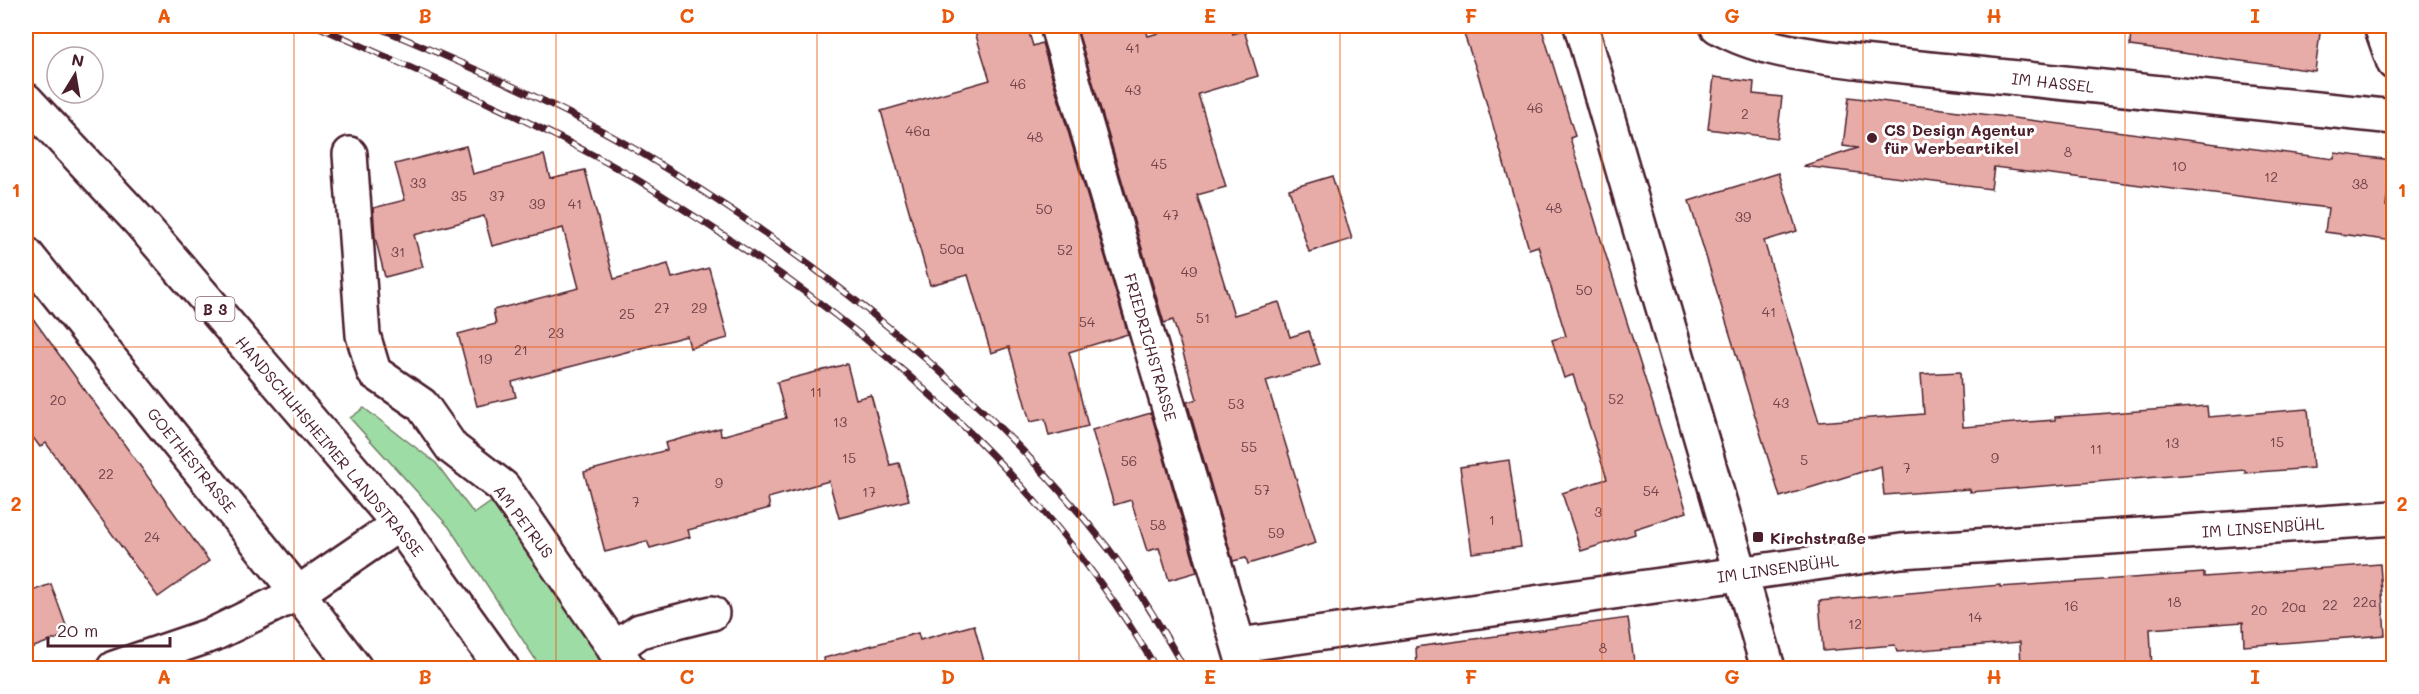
<svg xmlns="http://www.w3.org/2000/svg" width="2419" height="694" font-family="Mali,sans-serif">
<rect width="100%" height="100%" fill="#fff"/>
<filter id="ink" filterUnits="userSpaceOnUse"><feTurbulence type="fractalNoise" baseFrequency=".0167" numOctaves="2"/><feDisplacementMap in="SourceGraphic" scale="12" xChannelSelector="R" yChannelSelector="G"/><feConvolveMatrix kernelMatrix="1 2 1 2 8 2 1 2 1" color-interpolation-filters="sRGB"/></filter>
<g filter="url(#ink)">
<path fill="#9ddda5" stroke="#747e68" stroke-width="1.5" d="M 364,408 L 436,463 L 474,514 L 494,500 L 611,668 L 541,668 L 449,527 L 350,418 Z"/>
<g fill="#e7aca7" stroke="#4a1f2b" stroke-width="1.5">
<path d="M 973,26 L 1027,26 L 1033,46 L 1042,43 L 1128,334 L 1069,352 L 1088,426 L 1049,436 L 1045,419 L 1030,422 L 1009,347 L 991,353 L 968,275 L 930,285 L 881,111 L 990,80 Z"/>
<path d="M 1098,26 L 1145,26 L 1148,36 L 1182,26 L 1230,26 L 1233,34 L 1244,30 L 1258,76 L 1198,94 L 1226,187 L 1197,195 L 1234,315 L 1279,302 L 1290,337 L 1309,331 L 1320,365 L 1266,381 L 1316,543 L 1248,564 L 1246,558 L 1233,561 L 1187,402 L 1197,399 L 1173,320 L 1164,323 L 1078,32 Z"/>
<path d="M 1461,26 L 1541,26 L 1575,136 L 1570,138 L 1597,227 L 1687,512 L 1634,529 L 1635,534 L 1581,551 L 1562,493 L 1607,479 L 1573,375 L 1564,378 L 1552,340 L 1566,336 L 1538,246 L 1529,249 L 1478,74 Z"/>
<path d="M 2131,26 L 2321,26 L 2315,71 L 2130,46 Z"/>
<path d="M 1714,77 L 1754,82 L 1753,94 L 1782,97 L 1777,138 L 1708,129 Z"/>
<path d="M 1849,97 L 2334,159 L 2335,153 L 2392,160 L 2386,206 L 2394,207 L 2394,241 L 2325,232 L 2328,208 L 1994,167 L 1991,189 L 1803,166 L 1858,148 L 1843,146 Z"/>
<path d="M 466,146 L 473,174 L 544,155 L 550,178 L 585,170 L 614,279 L 668,264 L 672,278 L 709,268 L 728,338 L 690,348 L 687,336 L 512,382 L 516,397 L 477,406 L 458,334 L 496,324 L 493,310 L 579,288 L 563,228 L 492,246 L 484,216 L 414,235 L 423,267 L 385,277 L 375,237 L 373,208 L 405,200 L 395,164 Z"/>
<path d="M 1779,173 L 1797,231 L 1764,241 L 1819,422 L 1924,414 L 1921,374 L 1960,372 L 1963,427 L 2055,420 L 2055,417 L 2207,406 L 2208,417 L 2308,409 L 2313,468 L 2245,473 L 2245,470 L 1970,492 L 1970,489 L 1884,495 L 1881,466 L 1780,497 L 1689,201 Z"/>
<path d="M 1332,176 L 1352,239 L 1309,252 L 1289,189 Z"/>
<path d="M 26,309 L 209,561 L 158,597 L 46,443 L 40,447 L 26,428 Z"/>
<path d="M 847,364 L 856,399 L 871,395 L 890,465 L 899,463 L 909,500 L 839,518 L 829,481 L 768,498 L 770,508 L 688,530 L 690,537 L 650,548 L 647,541 L 605,552 L 584,472 L 667,450 L 665,443 L 720,428 L 721,436 L 786,418 L 777,382 Z"/>
<path d="M 1151,413 L 1197,572 L 1169,580 L 1159,548 L 1147,551 L 1131,500 L 1114,505 L 1092,430 Z"/>
<path d="M 1509,460 L 1521,547 L 1472,553 L 1460,467 Z"/>
<path d="M 2380,564 L 2385,635 L 2244,646 L 2243,622 L 2150,629 L 2152,669 L 2021,669 L 2020,642 L 1897,652 L 1895,645 L 1823,651 L 1819,601 L 2000,585 L 2000,587 L 2204,573 L 2204,577 Z"/>
<path d="M 51,584 L 69,634 L 26,650 L 26,593 Z"/>
<path d="M 1628,618 L 1635,669 L 1417,669 L 1416,647 Z"/>
<path d="M 974,625 L 986,669 L 825,669 L 824,658 L 918,633 L 920,640 Z"/>
</g>
<g fill="none" stroke-linecap="round" stroke-linejoin="round">
<g stroke="#4a1f2b" stroke-width="38">
<g id="minor">
<path d="M 1057,26 L 1245,668"/>
<path d="M 1581,26 L 1768,668"/>
<path d="M 1717,26 C 1759,51 1815,56 1863,62 L 2394,117"/>
<path d="M 2381,26 L 2394,63"/>
<path d="M 350,154 L 363,335 L 374,372 L 422,405 L 452,448 L 503,487 L 628,668"/>
<path d="M 26,254 L 298,593 L 355,668"/>
<path d="M 1239,645 L 1901,551 L 2394,518"/>
<path d="M 614,649 L 640,631 L 712,613"/>
<path d="M 114,668 L 214,634 L 298,593 L 399,524"/>
</g>
</g>
<g stroke="#4a1f2b" stroke-width="38">
<path id="major" d="M 26,100 L 139,221 L 399,524 L 502,668"/>
</g>
<use href="#minor" stroke="#fff" stroke-width="33"/>
<use href="#major" stroke="#fff" stroke-width="33"/>
<g stroke="#4a1f2b" stroke-width="7">
<g id="rail">
<path d="M 317,26 C 420,72 525,117 624,172 C 651,187 676,205 702,221 C 881,336 1048,484 1156,668"/>
<path d="M 375,26 C 464,64 555,102 638,151 C 807,251 986,393 1108,548 C 1137,586 1161,627 1184,668"/>
</g>
</g>
<use href="#rail" stroke="#fff" stroke-width="4.5" stroke-dasharray="14" stroke-linecap="butt"/>
</g>
</g>
<path fill="none" stroke="#e8590c" stroke-width="1.5" stroke-opacity="0.55" d="M 294,26 L 294,668M 556,26 L 556,668M 817,26 L 817,668M 1079,26 L 1079,668M 1340,26 L 1340,668M 1602,26 L 1602,668M 1863,26 L 1863,668M 2125,26 L 2125,668M 26,347 L 2394,347"/>
<g fill="#4a1f2b" stroke="#fff" stroke-width="2">
<circle cx="1872" cy="138" r="6"/>
<rect x="1752" y="531" width="12" height="12" rx="3"/>
</g>
<g text-anchor="middle" dominant-baseline="central" stroke-width="6" stroke-linejoin="round" paint-order="stroke">
<g font-size="14" fill="#71424a">
<text x="1133" y="47">41</text>
<text x="1018" y="83">46</text>
<text x="1133" y="89">43</text>
<text x="1535" y="107">46</text>
<text x="1745" y="113">2</text>
<text x="918" y="130">46a</text>
<text x="1035" y="136">48</text>
<text x="2068" y="151">8</text>
<text x="1159" y="163">45</text>
<text x="2179" y="165">10</text>
<text x="2271" y="176">12</text>
<text x="418" y="182">33</text>
<text x="2360" y="183">38</text>
<text x="459" y="195">35</text>
<text x="497" y="195">37</text>
<text x="537" y="203">39</text>
<text x="575" y="203">41</text>
<text x="1554" y="207">48</text>
<text x="1044" y="208">50</text>
<text x="1171" y="214">47</text>
<text x="1743" y="216">39</text>
<text x="952" y="248">50a</text>
<text x="1065" y="249">52</text>
<text x="398" y="251">31</text>
<text x="1189" y="271">49</text>
<text x="1584" y="289">50</text>
<text x="662" y="307">27</text>
<text x="699" y="307">29</text>
<text x="1769" y="311">41</text>
<text x="627" y="313">25</text>
<text x="1203" y="317">51</text>
<text x="1087" y="321">54</text>
<text x="556" y="332">23</text>
<text x="521" y="349">21</text>
<text x="485" y="358">19</text>
<text x="816" y="391">11</text>
<text x="1616" y="398">52</text>
<text x="58" y="399">20</text>
<text x="1781" y="402">43</text>
<text x="1236" y="403">53</text>
<text x="840" y="421">13</text>
<text x="2277" y="441">15</text>
<text x="2172" y="442">13</text>
<text x="1249" y="446">55</text>
<text x="2096" y="448">11</text>
<text x="849" y="457">15</text>
<text x="1995" y="457">9</text>
<text x="1804" y="459">5</text>
<text x="1129" y="460">56</text>
<text x="1907" y="467">7</text>
<text x="106" y="473">22</text>
<text x="719" y="482">9</text>
<text x="1262" y="489">57</text>
<text x="1651" y="490">54</text>
<text x="869" y="491">17</text>
<text x="636" y="501">7</text>
<text x="1598" y="511">3</text>
<text x="1492" y="519">1</text>
<text x="1158" y="524">58</text>
<text x="1276" y="532">59</text>
<text x="152" y="536">24</text>
<text x="2174" y="601">18</text>
<text x="2365" y="601">22a</text>
<text x="2330" y="604">22</text>
<text x="2071" y="605">16</text>
<text x="2294" y="606">20a</text>
<text x="2259" y="609">20</text>
<text x="1975" y="616">14</text>
<text x="1855" y="623">12</text>
<text x="1603" y="647">8</text>
</g>
<rect fill="#fff" stroke="#80626b" stroke-width="1.5" x="195.5" y="297" width="39" height="24" rx="4.5"/>
<g font-size="15" font-weight="bold" fill="#4a1f2b">
<text x="215" y="309">B 3</text>
</g>
<g font-size="16" fill="#4a1f2b" stroke="#fff">
<text transform="translate(2053 82) rotate(6)">IM HASSEL</text>
<text transform="translate(1151 347) rotate(74)">FRIEDRICHSTRASSE</text>
<text transform="translate(330 446) rotate(50)">HANDSCHUHSHEIMER LANDSTRASSE</text>
<text transform="translate(192 460) rotate(51)">GOETHESTRASSE</text>
<text transform="translate(524 521) rotate(53)">AM PETRUS</text>
<text transform="translate(2263 527) rotate(-4)">IM LINSENBÜHL</text>
<text transform="translate(1778 568) rotate(-8)">IM LINSENBÜHL</text>
</g>
<g font-size="16" font-weight="bold" fill="#4a1f2b" stroke="#fff" text-anchor="start">
<text x="1884" y="129">CS Design Agentur<tspan x="1884" dy="18">für Werbeartikel</tspan></text>
<text x="1770" y="537">Kirchstraße</text>
</g>
</g>
<rect width="2419" height="694" fill="none" stroke="#fff" stroke-width="66"/>
<g transform="translate(75 75) rotate(11)"><circle r="28" fill="#ffffff" stroke="#b7a5aa" stroke-width="1.5"/>
<path d="M0-4.5L10 22L0 15L-10 22Z" fill="#4a1f2b"/>
<text y="-9" font-size="16" font-weight="bold" text-anchor="middle" fill="#4a1f2b">N</text>
</g>
<path d="M48 637v9h122v-9" fill="none" stroke="#4a1f2b" stroke-width="3"/>
<text x="57" y="637" font-size="18" fill="#4a1f2b" stroke="#ffffff" stroke-width="4.5" paint-order="stroke">20 m</text>
<rect x="33" y="33" width="2353" height="628" fill="none" stroke="#e8590c" stroke-width="2"/>
<g font-size="20" text-anchor="middle" font-weight="bold" fill="#e8590c">
<text x="164" y="23">A</text>
<text x="425" y="23">B</text>
<text x="687" y="23">C</text>
<text x="948" y="23">D</text>
<text x="1210" y="23">E</text>
<text x="1471" y="23">F</text>
<text x="1732" y="23">G</text>
<text x="1994" y="23">H</text>
<text x="2255" y="23">I</text>
<text x="16" y="197">1</text>
<text x="2402" y="197">1</text>
<text x="16" y="511">2</text>
<text x="2402" y="511">2</text>
<text x="164" y="684">A</text>
<text x="425" y="684">B</text>
<text x="687" y="684">C</text>
<text x="948" y="684">D</text>
<text x="1210" y="684">E</text>
<text x="1471" y="684">F</text>
<text x="1732" y="684">G</text>
<text x="1994" y="684">H</text>
<text x="2255" y="684">I</text>
</g>
</svg>
